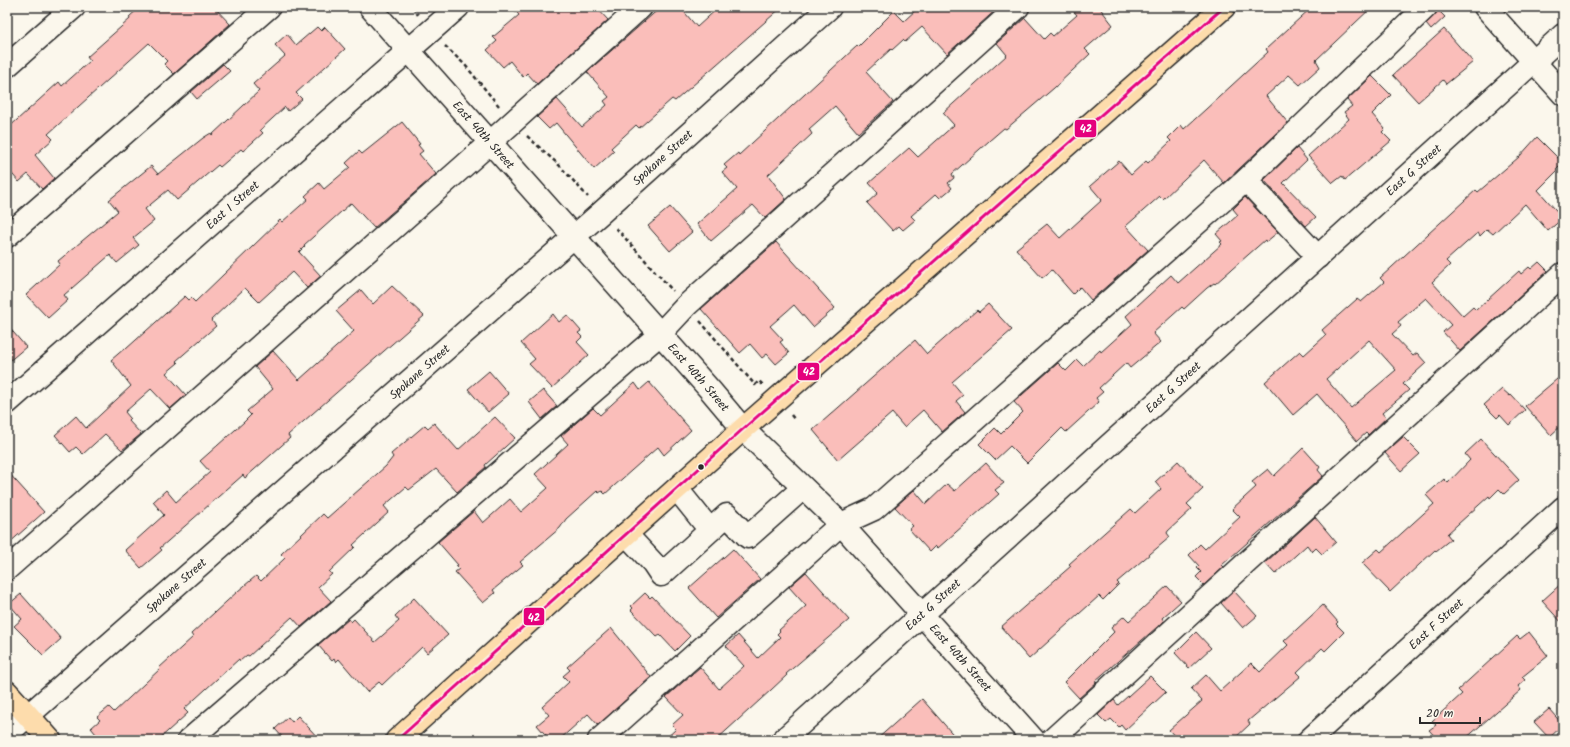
<svg xmlns="http://www.w3.org/2000/svg" width="1570" height="747" font-family="Kalam,sans-serif">
<rect width="100%" height="100%" fill="#fbf7ec"/>
<filter id="ink" filterUnits="userSpaceOnUse"><feTurbulence type="fractalNoise" baseFrequency=".025" numOctaves="2"/><feDisplacementMap in="SourceGraphic" scale="8" xChannelSelector="R" yChannelSelector="G"/><feConvolveMatrix kernelMatrix="1 2 1 2 8 2 1 2 1" color-interpolation-filters="sRGB"/></filter>
<g filter="url(#ink)">
<g fill="#fabeba" stroke="#2b2b2b" fill-rule="evenodd">
<path d="M 140,7 L 214,7 L 230,24 L 174,74 L 164,64 L 167,61 L 149,43 L 48,134 L 53,139 L 35,155 L 54,178 L 42,189 L 28,174 L 19,182 L 7,168 L 7,129 L 59,82 L 62,86 L 90,61 L 87,57 L 130,19 L 129,17 Z"/>
<path d="M 512,7 L 596,7 L 608,20 L 537,84 L 527,73 L 523,77 L 510,61 L 503,67 L 487,50 L 497,41 L 493,37 L 519,15 Z"/>
<path d="M 661,7 L 680,7 L 697,27 L 719,7 L 782,7 L 675,101 L 672,99 L 639,128 L 636,125 L 611,148 L 614,151 L 594,169 L 556,123 L 549,129 L 537,117 L 557,99 L 582,127 L 607,105 L 604,101 L 609,97 L 587,72 Z"/>
<path d="M 919,7 L 999,7 L 947,54 L 922,27 L 905,42 L 903,40 L 892,50 L 891,49 L 866,72 L 893,102 L 858,133 L 835,106 L 809,129 L 812,134 L 768,175 L 786,199 L 765,218 L 753,205 L 711,241 L 697,224 L 737,189 L 722,172 L 727,168 L 724,165 L 738,153 L 739,155 L 857,46 L 858,47 L 894,11 L 904,21 Z"/>
<path d="M 1070,7 L 1099,7 L 1113,25 L 1085,49 L 1090,54 L 1054,88 L 1006,129 L 1004,128 L 989,141 L 952,174 L 954,178 L 948,183 L 952,188 L 940,198 L 936,194 L 911,216 L 915,220 L 903,230 L 899,226 L 893,231 L 867,203 L 878,193 L 869,183 L 909,148 L 918,157 L 954,125 L 943,113 L 1007,55 L 997,43 L 1016,26 L 1025,18 L 1044,39 L 1050,33 L 1053,36 L 1077,15 Z"/>
<path d="M 1312,7 L 1372,7 L 1316,60 L 1320,67 L 1300,85 L 1289,75 L 1266,96 L 1288,123 L 1224,183 L 1204,160 L 1163,199 L 1160,196 L 1126,226 L 1148,250 L 1091,300 L 1080,287 L 1073,294 L 1052,270 L 1042,278 L 1016,249 L 1047,224 L 1060,238 L 1102,200 L 1090,186 L 1119,161 L 1131,175 L 1146,161 L 1148,163 L 1171,141 L 1168,138 L 1181,125 L 1184,129 L 1206,109 L 1268,52 L 1266,49 Z"/>
<path d="M 1438,10 L 1445,17 L 1431,30 L 1426,24 Z"/>
<path d="M 317,27 L 321,31 L 325,27 L 345,49 L 296,93 L 302,99 L 288,111 L 285,107 L 260,130 L 263,133 L 243,151 L 241,149 L 220,167 L 218,165 L 177,200 L 168,190 L 145,209 L 154,221 L 133,238 L 139,245 L 117,263 L 110,255 L 64,295 L 68,300 L 48,318 L 26,295 L 60,264 L 58,261 L 118,211 L 109,200 L 151,166 L 158,174 L 203,138 L 211,133 L 212,135 L 259,91 L 253,84 L 285,56 L 275,45 L 287,34 L 296,45 Z"/>
<path d="M 1444,29 L 1473,62 L 1446,84 L 1443,80 L 1418,102 L 1393,75 Z"/>
<path d="M 223,64 L 230,71 L 197,99 L 191,92 Z"/>
<path d="M 1372,76 L 1391,95 L 1372,114 L 1385,129 L 1382,132 L 1391,141 L 1345,180 L 1342,176 L 1333,183 L 1308,156 L 1349,119 L 1344,112 L 1352,106 L 1347,100 Z"/>
<path d="M 402,122 L 420,144 L 418,145 L 423,151 L 419,154 L 436,174 L 374,228 L 351,203 L 304,245 L 305,246 L 299,252 L 321,276 L 307,288 L 292,272 L 259,302 L 245,288 L 211,320 L 216,326 L 176,361 L 178,363 L 166,373 L 186,395 L 170,409 L 151,389 L 125,412 L 130,418 L 128,420 L 141,434 L 122,450 L 105,434 L 83,454 L 76,447 L 70,452 L 55,435 L 76,416 L 86,428 L 131,386 L 111,360 L 125,348 L 126,349 L 185,296 L 189,300 L 191,298 L 195,302 L 280,220 L 282,222 L 308,199 L 305,196 L 319,183 L 324,189 L 350,167 L 346,163 L 359,151 L 362,154 Z"/>
<path d="M 1537,137 L 1563,163 L 1556,170 L 1557,171 L 1538,190 L 1563,218 L 1548,231 L 1525,204 L 1493,234 L 1487,229 L 1480,236 L 1478,233 L 1475,235 L 1446,261 L 1450,265 L 1432,282 L 1463,316 L 1473,307 L 1476,310 L 1519,271 L 1521,274 L 1529,267 L 1531,269 L 1539,262 L 1548,271 L 1460,351 L 1443,332 L 1451,325 L 1426,298 L 1398,322 L 1401,326 L 1392,334 L 1413,356 L 1417,353 L 1426,363 L 1403,384 L 1409,390 L 1382,413 L 1386,418 L 1368,435 L 1366,433 L 1357,441 L 1317,394 L 1293,415 L 1265,382 L 1300,351 L 1304,355 L 1326,335 L 1322,330 L 1331,322 L 1357,299 L 1361,302 L 1384,282 L 1380,278 L 1476,190 L 1478,192 L 1519,157 ZM 1369,340 L 1396,370 L 1351,408 L 1326,379 Z"/>
<path d="M 1297,148 L 1307,160 L 1283,183 L 1316,217 L 1306,226 L 1264,180 Z"/>
<path d="M 1245,197 L 1278,232 L 1266,242 L 1265,240 L 1215,284 L 1214,283 L 1207,288 L 1184,309 L 1182,307 L 1153,333 L 1161,342 L 1130,368 L 1126,363 L 1099,388 L 1103,392 L 1096,398 L 1099,402 L 1066,432 L 1062,428 L 1027,463 L 1010,446 L 995,460 L 979,444 L 995,428 L 1001,434 L 1023,412 L 1014,402 L 1058,363 L 1066,371 L 1077,360 L 1083,366 L 1100,350 L 1101,352 L 1132,324 L 1126,316 L 1171,275 L 1178,283 L 1222,244 L 1220,242 L 1222,241 L 1216,234 L 1238,215 L 1233,209 Z"/>
<path d="M 670,207 L 692,232 L 670,251 L 648,226 Z"/>
<path d="M 776,242 L 835,308 L 813,327 L 794,305 L 770,326 L 783,340 L 780,342 L 789,353 L 776,364 L 767,354 L 762,358 L 750,344 L 740,353 L 701,309 Z"/>
<path d="M 392,286 L 424,316 L 288,435 L 290,438 L 245,478 L 243,475 L 160,548 L 162,550 L 141,568 L 125,550 L 164,515 L 153,502 L 166,490 L 176,502 L 210,472 L 200,461 L 244,422 L 251,415 L 247,411 L 273,389 L 255,367 L 273,351 L 299,380 L 354,331 L 336,311 L 361,290 L 373,304 Z"/>
<path d="M 988,304 L 1012,330 L 952,382 L 963,395 L 956,401 L 965,412 L 942,432 L 923,410 L 904,427 L 892,413 L 838,460 L 813,430 L 915,340 L 927,354 L 977,310 L 979,312 Z"/>
<path d="M 553,314 L 559,322 L 567,315 L 581,331 L 578,333 L 582,337 L 577,342 L 589,355 L 552,388 L 529,364 L 535,359 L 521,343 Z"/>
<path d="M 7,325 L 26,347 L 7,363 Z"/>
<path d="M 489,371 L 509,394 L 488,412 L 468,389 Z"/>
<path d="M 1563,374 L 1563,424 L 1551,435 L 1525,406 Z"/>
<path d="M 649,382 L 691,430 L 664,455 L 658,447 L 605,494 L 602,491 L 599,493 L 597,491 L 566,519 L 560,528 L 520,562 L 523,565 L 493,590 L 495,593 L 483,603 L 455,572 L 459,569 L 456,566 L 458,565 L 438,542 L 474,511 L 483,523 L 510,499 L 521,512 L 548,488 L 535,474 L 568,444 L 561,436 L 593,408 L 600,415 L 635,383 L 640,390 Z"/>
<path d="M 1502,389 L 1510,396 L 1511,395 L 1525,410 L 1509,425 L 1500,415 L 1497,418 L 1484,405 Z"/>
<path d="M 543,390 L 557,406 L 542,419 L 529,402 Z"/>
<path d="M 495,417 L 515,438 L 485,465 L 486,467 L 457,492 L 436,469 L 409,490 L 406,487 L 384,506 L 389,512 L 353,545 L 355,547 L 329,572 L 332,574 L 318,587 L 331,601 L 301,627 L 292,617 L 249,656 L 247,655 L 240,661 L 239,659 L 184,709 L 188,713 L 158,740 L 101,740 L 91,728 L 100,720 L 97,717 L 109,707 L 114,712 L 160,669 L 159,668 L 193,637 L 191,634 L 238,591 L 256,576 L 261,581 L 285,558 L 281,554 L 323,514 L 327,518 L 386,466 L 393,457 L 391,454 L 425,425 L 428,428 L 434,423 L 458,450 Z"/>
<path d="M 1403,437 L 1420,454 L 1401,471 L 1385,453 Z"/>
<path d="M 1481,439 L 1519,480 L 1504,494 L 1499,489 L 1490,498 L 1489,496 L 1447,534 L 1451,539 L 1436,551 L 1435,550 L 1390,592 L 1362,563 L 1378,549 L 1381,552 L 1434,504 L 1426,495 L 1444,479 L 1448,483 L 1470,460 L 1465,454 Z"/>
<path d="M 1303,448 L 1320,467 L 1318,470 L 1323,476 L 1222,565 L 1224,567 L 1204,585 L 1196,577 L 1201,572 L 1197,568 L 1199,566 L 1189,555 L 1200,544 L 1205,549 L 1240,517 L 1232,509 L 1256,487 L 1252,482 L 1268,469 L 1274,476 Z"/>
<path d="M 1178,461 L 1203,489 L 1187,504 L 1192,509 L 1168,531 L 1167,533 L 1170,537 L 1117,582 L 1119,584 L 1103,600 L 1099,596 L 1029,659 L 1001,627 L 1071,566 L 1069,564 L 1131,509 L 1135,513 L 1161,489 L 1155,482 Z"/>
<path d="M 986,463 L 1004,483 L 995,490 L 999,494 L 938,548 L 936,546 L 930,552 L 909,529 L 913,526 L 895,507 L 914,490 L 926,504 L 947,484 L 955,491 Z"/>
<path d="M 7,471 L 44,512 L 7,545 Z"/>
<path d="M 1315,517 L 1336,542 L 1322,554 L 1316,548 L 1312,552 L 1307,545 L 1275,574 L 1265,563 Z"/>
<path d="M 733,549 L 760,579 L 716,618 L 689,588 Z"/>
<path d="M 806,572 L 849,620 L 786,674 L 787,675 L 771,690 L 716,740 L 664,740 L 676,729 L 672,725 L 683,715 L 666,697 L 700,667 L 719,689 L 744,666 L 726,646 L 738,635 L 758,658 L 780,637 L 777,634 L 780,631 L 779,630 L 806,606 L 789,587 Z"/>
<path d="M 1563,582 L 1563,624 L 1542,601 Z"/>
<path d="M 1167,586 L 1181,601 L 1162,618 L 1164,621 L 1095,681 L 1097,682 L 1079,698 L 1064,682 L 1114,632 L 1111,628 L 1124,616 L 1129,621 Z"/>
<path d="M 1234,591 L 1257,616 L 1243,628 L 1221,603 Z"/>
<path d="M 645,593 L 650,598 L 652,596 L 690,636 L 675,651 L 660,635 L 657,637 L 631,610 L 633,608 L 631,606 Z"/>
<path d="M 21,594 L 61,639 L 43,655 L 14,626 L 22,619 L 9,604 Z"/>
<path d="M 414,598 L 448,635 L 427,653 L 422,647 L 382,685 L 379,682 L 367,692 L 339,659 L 336,662 L 334,659 L 332,661 L 318,645 L 349,619 L 351,622 L 354,619 L 375,642 L 399,621 L 395,616 Z"/>
<path d="M 1323,605 L 1338,622 L 1336,624 L 1344,632 L 1325,651 L 1322,648 L 1297,672 L 1301,676 L 1248,721 L 1250,724 L 1233,740 L 1178,740 L 1169,730 L 1202,701 L 1191,689 L 1206,675 L 1220,691 L 1251,663 L 1260,672 L 1288,645 L 1284,641 Z"/>
<path d="M 611,628 L 651,677 L 598,725 L 588,714 L 559,740 L 550,740 L 537,725 L 549,715 L 542,707 L 569,682 L 563,676 L 570,670 L 567,667 Z"/>
<path d="M 1196,632 L 1211,648 L 1189,668 L 1175,653 Z"/>
<path d="M 1529,632 L 1548,656 L 1522,677 L 1525,680 L 1518,686 L 1521,690 L 1464,740 L 1438,740 L 1429,730 L 1436,725 L 1432,721 L 1462,694 L 1458,690 L 1517,636 L 1520,639 Z"/>
<path d="M 1150,676 L 1166,692 L 1125,730 L 1121,725 L 1119,727 L 1111,719 L 1106,723 L 1098,715 L 1114,700 L 1118,705 Z"/>
<path d="M 922,699 L 958,740 L 876,740 L 903,716 Z"/>
<path d="M 1549,709 L 1563,725 L 1549,738 L 1534,722 Z"/>
<path d="M 298,716 L 320,740 L 285,740 L 275,729 L 288,717 L 292,722 Z"/>
</g>
<g fill="none" stroke-linecap="round" stroke-linejoin="round">
<g stroke="#2b2b2b" stroke-width="25">
<g id="minor">
<path id="s1" d="M 370,7 L 711,391 L 743,429 L 841,524 L 1034,740"/>
<path d="M 1485,7 L 1563,94"/>
<path d="M 7,66 L 74,7"/>
<path d="M 1246,180 L 1318,257"/>
<path d="M 7,236 L 269,7"/>
<path id="s2" d="M 7,403 L 458,7"/>
<path d="M 677,489 L 710,530"/>
<path d="M 626,534 L 653,563 L 661,575 L 727,515 L 748,537 L 803,488"/>
<path d="M 7,569 L 465,165 L 641,7"/>
<path id="s3" d="M 7,734 L 602,212 L 830,7"/>
<path d="M 189,740 L 660,334 L 687,305 L 1018,7"/>
<path d="M 599,740 L 841,524 L 874,509 L 1246,180 L 1426,7"/>
<path id="s4" d="M 783,740 L 1563,35"/>
<path d="M 1052,740 L 1563,274"/>
<path id="s5" d="M 1309,740 L 1563,508"/>
</g>
</g>
<g stroke="#2b2b2b" stroke-width="25">
<g id="major">
<path d="M 7,692 L 50,740"/>
<path d="M 397,740 L 743,429 L 1224,7"/>
</g>
</g>
<g stroke="#2b2b2b" stroke-width="2.5" stroke-dasharray="4 3" stroke-linecap="butt">
<path d="M 413,7 L 418,15"/>
<path d="M 445,46 L 465,65 L 499,106"/>
<path d="M 527,136 L 559,165 L 588,197"/>
<path d="M 616,228 L 673,291"/>
<path d="M 700,321 L 755,385 L 759,381 L 763,385"/>
<path d="M 791,415 L 795,420"/>
</g>
<use href="#minor" stroke="#fbf7ec" stroke-width="22"/>
<use href="#major" stroke="#fddcac" stroke-width="22"/>
<g stroke="#fbf7ec" stroke-width="6">
<path id="bus-1" d="M 397,740 L 743,429 L 1224,7"/>
</g>
<use href="#bus-1" stroke="#e5007d" stroke-width="3"/>
</g>
</g>
<circle fill="#2b2b2b" stroke="#fbf7ec" stroke-width="1.5" cx="701" cy="467" r="3.5"/>
<g text-anchor="middle" dominant-baseline="central" stroke-width="3" stroke-linejoin="round" paint-order="stroke">
<g font-size="12" fill="#2b2b2b" stroke="#fbf7ec">
<text stroke="none"><textPath href="#s1" startOffset="171">East 40th Street</textPath></text>
<text stroke="none"><textPath href="#s3" startOffset="873">Spokane Street</textPath></text>
<text stroke="none"><textPath href="#s4" startOffset="850">East G Street</textPath></text>
<text stroke="none"><textPath href="#s2" startOffset="300">East I Street</textPath></text>
<text stroke="none"><textPath href="#s3" startOffset="549">Spokane Street</textPath></text>
<text stroke="none"><textPath href="#s1" startOffset="495">East 40th Street</textPath></text>
<text stroke="none"><textPath href="#s4" startOffset="526">East G Street</textPath></text>
<text stroke="none"><textPath href="#s3" startOffset="225">Spokane Street</textPath></text>
<text stroke="none"><textPath href="#s4" startOffset="202">East G Street</textPath></text>
<text stroke="none"><textPath href="#s5" startOffset="172">East F Street</textPath></text>
<text stroke="none"><textPath href="#s1" startOffset="879">East 40th Street</textPath></text>
</g>
</g>
<g stroke="#fbf7ec" stroke-width="1.5">
<rect x="1074" y="119" width="23" height="19" rx="4" fill="#e5007d"/>
<rect x="797" y="362" width="23" height="19" rx="4" fill="#e5007d"/>
<rect x="523" y="607" width="22" height="19" rx="4" fill="#e5007d"/>
</g>
<g font-size="11" text-anchor="middle" font-weight="bold" fill="#fff">
<text x="1086" y="132">42</text>
<text x="809" y="375">42</text>
<text x="534" y="621">42</text>
</g>
<rect width="1570" height="747" fill="none" stroke="#fbf7ec" stroke-width="24"/>
<rect x="12" y="12" width="1546" height="723" fill="none" stroke="#2b2b2b" stroke-width="1.5" filter="url(#ink)"/>
<path d="M1420 717v6h60v-6" fill="none" stroke="#2b2b2b" stroke-width="2"/>
<text x="1426" y="717" font-size="12" fill="#2b2b2b" stroke="#fbf7ec" stroke-width="3" paint-order="stroke">20 m</text>
</svg>
